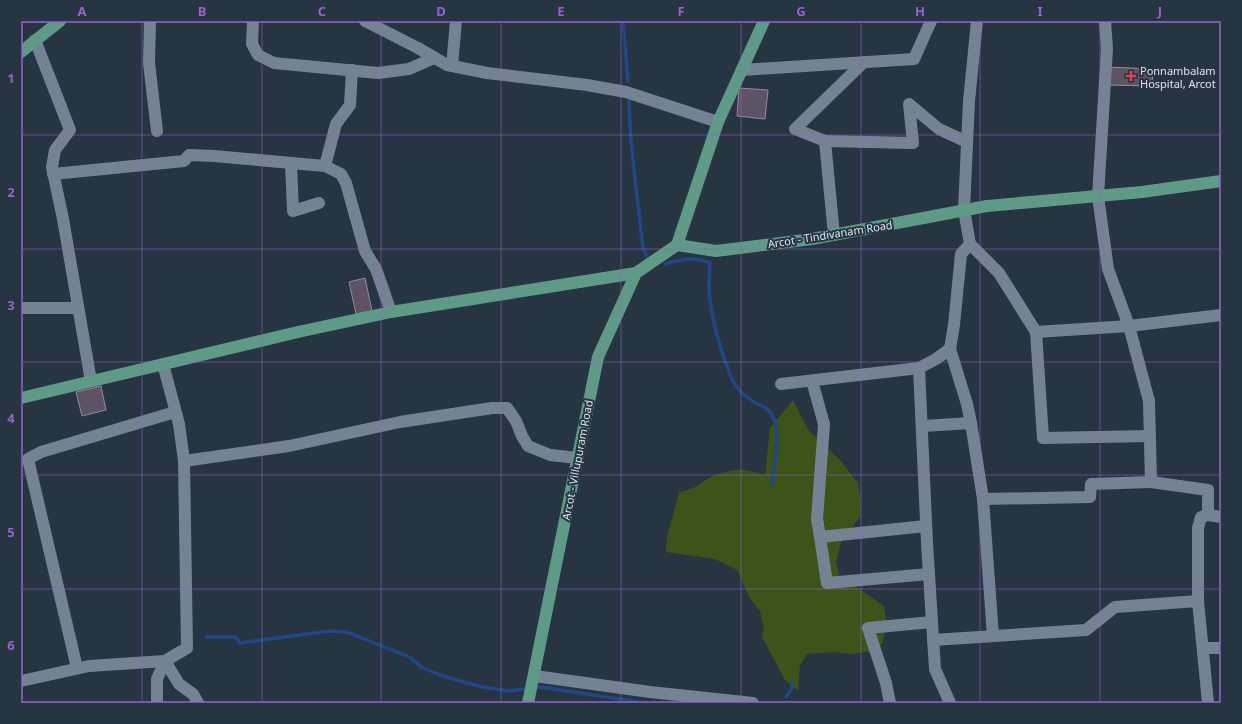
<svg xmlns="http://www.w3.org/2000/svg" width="1242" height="724" font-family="'Noto Sans',sans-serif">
<rect width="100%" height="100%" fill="#273442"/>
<path fill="#3c531a" d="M 793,400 L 809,431 L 840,460 L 858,483 L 861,503 L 860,517 L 842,540 L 836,562 L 839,575 L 884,606 L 887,626 L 882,644 L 873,651 L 851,654 L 834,652 L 807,654 L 800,666 L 798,691 L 785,680 L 762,637 L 764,627 L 760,612 L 748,595 L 737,570 L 715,559 L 666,552 L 667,537 L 679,492 C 692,490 697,486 707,479 C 714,474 735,469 743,470 C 751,471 758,473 765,475 L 770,428 Z"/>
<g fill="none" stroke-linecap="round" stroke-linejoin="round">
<g stroke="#224786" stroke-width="3.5">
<path d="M 623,21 L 628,81"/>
<path d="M 629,101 L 631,142 L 641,232 L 643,248 L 647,256"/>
<path d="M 665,264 C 682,259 693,256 710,263 C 710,271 709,279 709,287 C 710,316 721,354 733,381 C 738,392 748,399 759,405 C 761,406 765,407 767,409 C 784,422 774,466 772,485"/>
<path d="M 206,637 L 235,637 L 240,643 L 329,631 L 347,632 L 409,657 L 423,668 L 443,676 L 482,687 L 509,691 L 541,687 L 645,703"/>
<path d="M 786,697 L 792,688 L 792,683"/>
</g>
</g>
<g fill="#5e5364" stroke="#96899c">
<path d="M 1108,67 L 1153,69 L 1152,86 L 1107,85 Z"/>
<path d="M 739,88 L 768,90 L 765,119 L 737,116 Z"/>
<path d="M 365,278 L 372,311 L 356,314 L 349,282 Z"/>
<path d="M 101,386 L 106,410 L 82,416 L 76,392 Z"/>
</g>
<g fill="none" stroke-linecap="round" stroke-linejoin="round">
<g stroke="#748393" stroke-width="12">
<path d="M 150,21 L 149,63 L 157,131"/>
<path d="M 253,21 L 252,44 L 258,55 L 274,63 L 378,73 L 409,69 L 434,58"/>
<path d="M 365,21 L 418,48 L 447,65 L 487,73 L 587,85 L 626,92 L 718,122"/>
<path d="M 35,40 L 70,130 L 55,150 L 52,167 L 63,219 L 91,381"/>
<path d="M 864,62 L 795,129 L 825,141 L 913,143 L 909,104 L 939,129 L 967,142"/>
<path d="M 452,66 L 456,21"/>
<path d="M 742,70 L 914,59 L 931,21"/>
<path d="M 825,141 L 834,235"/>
<path d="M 291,164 L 293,211 L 319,203"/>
<path d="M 325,166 L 336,124 L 350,105 L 352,70"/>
<path d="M 53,174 L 184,161 L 189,155 L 214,156 L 325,166 L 341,174 L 346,183 L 365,251 L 376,269 L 391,312"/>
<path d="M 970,244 L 999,273 L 1036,332 L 1129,326 L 1221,315"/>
<path d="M 21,308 L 78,308"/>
<path d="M 1036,332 L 1043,438 L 1150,436"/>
<path d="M 950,349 L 967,404 L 971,423"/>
<path d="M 919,368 L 927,543 L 935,669 L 950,703"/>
<path d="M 812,381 L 824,424 L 817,519 L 820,537 L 926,526"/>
<path d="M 781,384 L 919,368 L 936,359 L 950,349 L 954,325 L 961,254 L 970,244 L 964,210 L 969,101 L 977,21"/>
<path d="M 923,426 L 971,423 L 983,499 L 1090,497 L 1091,484 L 1151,482 L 1149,401 L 1129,326 L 1108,269 L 1098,196 L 1107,49 L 1105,21"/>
<path d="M 184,461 L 289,446 L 400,422 L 492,408 L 507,408 L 516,421 L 522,436 L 528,446 L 550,455 L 578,458"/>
<path d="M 1151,482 L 1208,490 L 1208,515 L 1221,517"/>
<path d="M 983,499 L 993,636"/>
<path d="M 820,537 L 827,583 L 929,574"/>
<path d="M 1198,601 L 1208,703"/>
<path d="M 933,640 L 1086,630 L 1115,607 L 1198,601 L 1198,528 L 1201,517 L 1208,515"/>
<path d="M 1203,648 L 1221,648"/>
<path d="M 165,661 L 179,684 L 193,694 L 198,703"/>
<path d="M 77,668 L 28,459 L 41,452 L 175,412"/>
<path d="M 535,676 L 650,692 L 753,703"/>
<path d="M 21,681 L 89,666 L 165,661 L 187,648 L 184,461 L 179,424 L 163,364"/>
<path d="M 157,703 L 157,679 L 165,661"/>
<path d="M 890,703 L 886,683 L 868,628 L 932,622"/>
</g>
<g stroke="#5e9a86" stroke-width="12">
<path d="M 21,52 L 60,21"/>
<path d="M 677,245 L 716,251 L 812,239 L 987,206 L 1142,192 L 1221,181"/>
<path d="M 677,245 L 718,122 L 764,21"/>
<path d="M 21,398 L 298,332 L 391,312 L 636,273"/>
<path d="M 528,703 L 598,357 L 636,273 L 677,245"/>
</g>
</g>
<path fill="none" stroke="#9863cd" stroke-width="1" stroke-opacity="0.55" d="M 142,21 L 142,703M 262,21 L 262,703M 381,21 L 381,703M 501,21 L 501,703M 621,21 L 621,703M 741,21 L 741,703M 861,21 L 861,703M 980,21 L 980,703M 1100,21 L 1100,703M 21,135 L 1221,135M 21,249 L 1221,249M 21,362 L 1221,362M 21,475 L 1221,475M 21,589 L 1221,589"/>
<path fill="#e0444e" stroke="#273442" stroke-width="1.5" d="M1129 70h4v4h4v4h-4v4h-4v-4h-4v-4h4z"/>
<g text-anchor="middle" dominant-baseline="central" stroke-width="4" stroke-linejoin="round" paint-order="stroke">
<g font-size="11" fill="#dce4ed" stroke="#273442" text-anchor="start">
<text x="1140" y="70">Ponnambalam<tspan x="1140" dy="13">Hospital, Arcot</tspan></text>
</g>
<g font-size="11" fill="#dce4ed" stroke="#273442">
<text transform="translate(830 234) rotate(-9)">Arcot - Tindivanam Road</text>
<text transform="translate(577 460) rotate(-79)">Arcot - Villupuram Road</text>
</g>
</g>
<rect width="1242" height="724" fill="none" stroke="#273442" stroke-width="44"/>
<rect x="22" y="22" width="1198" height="680" fill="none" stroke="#9863cd" stroke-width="1.5"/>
<g font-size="13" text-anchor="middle" font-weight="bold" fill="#9863cd">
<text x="82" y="16">A</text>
<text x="202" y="16">B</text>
<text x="322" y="16">C</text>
<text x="441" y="16">D</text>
<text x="561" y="16">E</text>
<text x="681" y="16">F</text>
<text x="801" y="16">G</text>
<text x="920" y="16">H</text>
<text x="1040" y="16">I</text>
<text x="1160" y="16">J</text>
<text x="11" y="83">1</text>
<text x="11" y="197">2</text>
<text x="11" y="310">3</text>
<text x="11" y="423">4</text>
<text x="11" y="537">5</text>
<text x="11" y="650">6</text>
</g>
</svg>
